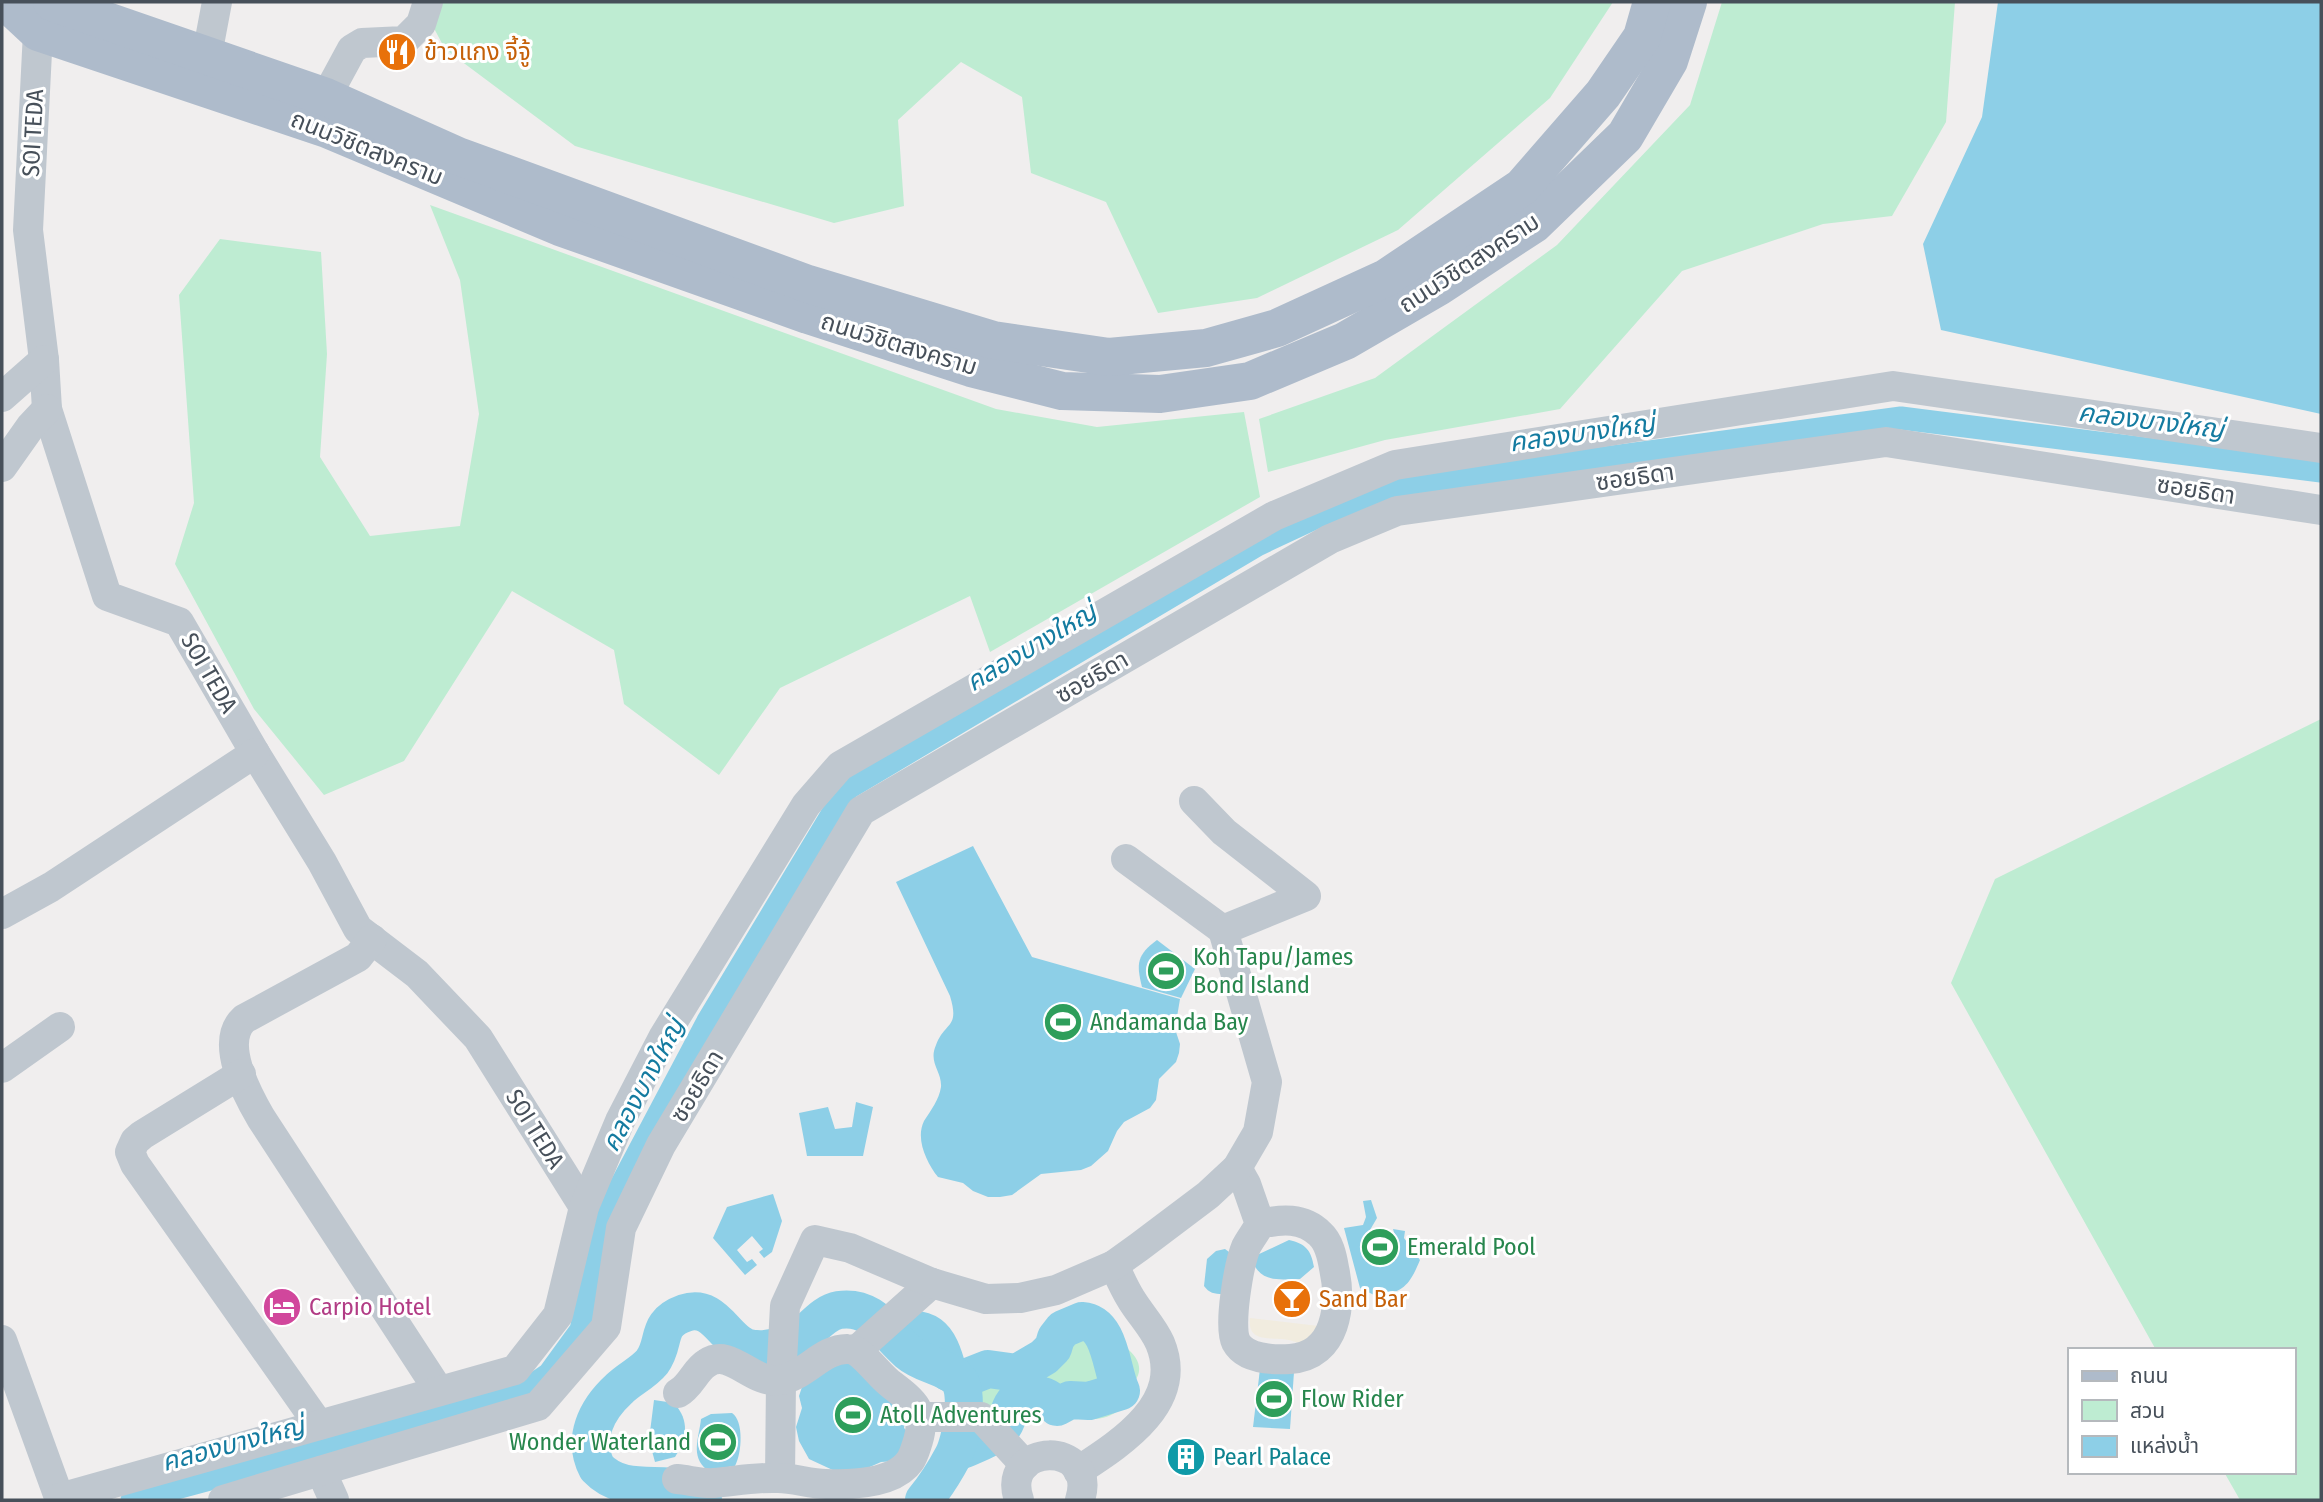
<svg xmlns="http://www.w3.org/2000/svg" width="2323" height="1502" font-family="'Fira Sans Condensed','Noto Sans Thai',sans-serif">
<rect width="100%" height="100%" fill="#f0eeee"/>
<g fill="#beecd2">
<path d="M 420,2 L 1613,2 L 1550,98 L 1398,230 L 1257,298 L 1158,313 L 1106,202 L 1031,173 L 1022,97 L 961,62 L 898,120 L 904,206 L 834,223 L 575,146 L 445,49 Z"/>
<path d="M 1722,2 L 1955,2 L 1946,122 L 1892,216 L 1823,224 L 1682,271 L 1560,409 L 1385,440 L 1268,472 L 1259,419 L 1375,378 L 1557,245 L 1690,105 Z"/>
<path d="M 430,205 L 996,409 L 1097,427 L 1244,412 L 1260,497 L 990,652 L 970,596 L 780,688 L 719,775 L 624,704 L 614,650 L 512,591 L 404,761 L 324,795 L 254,709 L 175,564 L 194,503 L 179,295 L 220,239 L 321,252 L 327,354 L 320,457 L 370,536 L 460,526 L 479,414 L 460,280 Z"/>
<path d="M 2321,719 L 2321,1500 L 2240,1500 L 2224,1472 L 2293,1472 L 2293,1350 L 2156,1350 L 1951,983 L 1995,879 Z"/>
<path d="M 1079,1306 C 1099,1309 1100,1318 1103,1337 C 1110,1340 1118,1343 1125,1347 C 1145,1361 1144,1381 1121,1391 L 1123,1399 L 1121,1409 C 1100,1425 1077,1420 1057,1407 L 1047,1416 L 1029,1418 L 954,1454 C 961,1430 968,1405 960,1380 L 988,1369 L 1017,1373 C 1036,1360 1030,1352 1042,1335 C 1050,1322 1065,1313 1079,1306 Z"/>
</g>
<path fill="#f1ecdf" d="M 1250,1318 L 1327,1327 L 1304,1344 C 1297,1343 1289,1339 1281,1339 C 1267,1338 1247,1341 1250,1318 Z"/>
<g fill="#8dcfe7">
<path d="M 1998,2 L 2321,2 L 2321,414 L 1941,330 L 1923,244 L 1982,117 Z"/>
<path d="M 973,846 L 1032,957 L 1180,999 L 1175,1029 L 1180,1044 L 1179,1053 L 1176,1062 L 1159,1079 L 1156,1100 L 1150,1108 L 1124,1122 L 1117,1131 L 1108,1151 L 1091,1166 L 1081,1170 L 1041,1174 L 1012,1195 L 1000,1197 L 988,1197 L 973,1191 L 963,1183 L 938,1177 C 927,1163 915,1139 924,1121 C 931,1110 939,1100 941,1087 C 942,1071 928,1063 936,1045 C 945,1021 960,1029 950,996 L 896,882 Z"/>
<path d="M 1157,940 L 1195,969 L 1181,998 L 1142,987 C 1136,963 1137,955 1157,940 Z"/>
<path d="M 856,1102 L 873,1107 L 863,1156 L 807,1156 L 799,1113 L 828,1107 L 835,1129 L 852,1127 Z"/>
<path d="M 773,1194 L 782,1221 L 772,1252 L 764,1258 L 759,1252 L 763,1249 L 752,1236 L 737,1250 L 747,1262 L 752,1259 L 757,1265 L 745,1275 L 713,1238 L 727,1207 Z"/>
<path d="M 1371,1200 L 1377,1218 L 1370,1230 L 1371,1236 L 1381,1236 L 1393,1241 L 1395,1236 L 1393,1229 L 1405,1231 L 1404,1238 L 1420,1260 C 1410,1284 1404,1293 1376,1296 L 1360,1288 L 1344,1228 L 1363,1225 L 1366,1217 L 1363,1201 Z"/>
<path d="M 1289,1240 C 1306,1244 1311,1250 1314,1267 L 1300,1279 C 1281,1279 1264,1283 1254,1265 L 1257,1255 Z"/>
<path d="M 1225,1249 L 1233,1255 L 1223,1294 C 1214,1294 1209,1293 1204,1286 L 1207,1259 L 1216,1251 Z"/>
<path d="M 850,1360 L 906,1412 L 904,1428 L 908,1432 L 895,1461 L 881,1462 L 863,1470 L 837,1472 L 809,1459 L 799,1441 L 796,1427 L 802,1408 L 799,1396 L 802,1387 L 811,1377 Z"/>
<path d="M 1260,1369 L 1294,1372 L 1290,1429 L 1253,1427 Z"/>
<path d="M 654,1400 L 674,1403 C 690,1421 687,1438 675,1457 L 655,1462 L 649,1440 Z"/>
<path d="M 732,1413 C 744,1421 742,1453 735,1466 L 707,1470 C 690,1456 699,1438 701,1419 L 711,1414 Z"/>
</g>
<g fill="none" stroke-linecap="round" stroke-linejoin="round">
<path stroke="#8dcfe7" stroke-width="23" d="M 132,1500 L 517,1396 L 549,1374 L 581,1330 L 607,1212 L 708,1021 L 848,788 L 1257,545 L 1323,514 L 1397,486 L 1901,418 L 2321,471"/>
<g stroke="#8dcfe7" stroke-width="38">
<path d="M 888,1332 C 929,1324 938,1334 948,1372"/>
<path d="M 960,1380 L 988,1369 L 1017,1373 L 1044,1357 L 1053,1348 L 1056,1338 L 1063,1329 L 1082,1321 C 1111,1323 1111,1370 1121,1391 L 1089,1401 L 1070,1400 L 1057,1407 C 1050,1398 1045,1395 1034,1395 C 1002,1397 1015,1417 998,1432 C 989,1440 973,1445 962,1450"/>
<path d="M 703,1500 C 677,1471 629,1502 597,1468 C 582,1439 596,1410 619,1389 C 629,1379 643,1373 652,1362 C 667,1342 654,1324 685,1313 C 718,1302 726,1348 755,1349 C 774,1351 795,1341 809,1330 C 818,1322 827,1312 839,1310 C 873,1305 886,1333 908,1352 C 923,1365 947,1367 958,1379 C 970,1392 961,1441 953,1456 C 945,1471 935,1487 924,1500"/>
</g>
<g stroke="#bfc7cf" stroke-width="30">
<path d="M 45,12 L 38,32 L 28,230 L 44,360 L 47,409 L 107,596 L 179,622 L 255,753 L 322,862 L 358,929 L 417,974 L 478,1038 L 584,1207"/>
<path d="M 207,55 L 217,2"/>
<path d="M 326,97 L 352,49 L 362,43 L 404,41 L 421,24 L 428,2"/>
<path d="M 2,397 L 44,360"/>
<path d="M 2,467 L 31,426 L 47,409"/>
<path d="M 1126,859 L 1223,930"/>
<path d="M 2,914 L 51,887 L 255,753"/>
<path d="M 372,939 L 358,957 L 244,1019 C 219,1042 247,1094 261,1118 L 439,1391"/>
<path d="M 2,1068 L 60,1027"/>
<path d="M 241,1074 L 142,1135 L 135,1141 L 130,1152 L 135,1164 L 319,1425"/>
<path d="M 1237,1168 L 1246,1184 L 1260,1224 C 1256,1232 1250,1239 1246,1247 C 1239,1264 1228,1326 1236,1342 C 1245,1359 1273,1360 1290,1359 C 1337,1356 1342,1304 1334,1268 C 1332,1256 1329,1242 1320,1234 C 1303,1217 1281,1219 1260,1224"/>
<path d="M 2,1340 L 60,1500"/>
<path d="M 857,1350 L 932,1283"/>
<path d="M 922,1417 L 981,1417 L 1025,1465"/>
<path d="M 321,1471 L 334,1500"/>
<path d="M 1078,1471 C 1121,1443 1185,1403 1160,1343 C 1153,1327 1140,1314 1131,1299 C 1124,1288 1119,1276 1114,1265"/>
<path d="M 780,1478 L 781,1380 L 785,1306 L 815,1240 L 850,1248 L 932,1283 L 986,1299 L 1020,1298 L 1056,1290 L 1114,1265 L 1139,1247 L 1208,1195 L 1237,1168 L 1258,1132 L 1267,1082 L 1223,930 L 1306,896 L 1224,832 L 1194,801"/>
<path d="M 677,1479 C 689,1480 702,1484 714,1483 C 736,1481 756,1477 778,1478 C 794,1478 810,1484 826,1484 C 851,1485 894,1484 910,1461 C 914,1455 916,1447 918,1441 C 927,1412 913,1401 892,1385 C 878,1375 862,1349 848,1349 C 823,1348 805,1376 781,1380 C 752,1385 731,1347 707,1363 C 695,1370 691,1386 678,1393"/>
<path d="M 60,1498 L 515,1370 L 558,1315 L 584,1207 L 620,1121 L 664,1036 L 806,805 L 840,766 L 1274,516 L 1395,465 L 1893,386 L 2321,448"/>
<path d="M 223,1500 L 538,1406 L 606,1327 L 621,1228 L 661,1145 L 861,811 L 1330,539 L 1397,511 L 1886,442 L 2321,510"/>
<path d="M 1019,1500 C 999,1442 1099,1439 1080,1500"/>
</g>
<g stroke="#aebbcb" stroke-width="38">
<path d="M 6,2 L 38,32 L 327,129 L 560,227 L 808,315 L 971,368 L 1062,391 L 1160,394 L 1250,381 L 1345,341 L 1438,287 L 1534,224 L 1625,136 L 1669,61 L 1688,2"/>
<path d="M 52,2 L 326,97 L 458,156 L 808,284 L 993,340 L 1109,357 L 1206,348 L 1277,328 L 1386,278 L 1522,187 L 1603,94 L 1642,37 L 1652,2"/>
</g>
</g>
<defs>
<g id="restaurant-disc" transform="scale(2.0125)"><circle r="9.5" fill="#e8710a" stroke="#fff"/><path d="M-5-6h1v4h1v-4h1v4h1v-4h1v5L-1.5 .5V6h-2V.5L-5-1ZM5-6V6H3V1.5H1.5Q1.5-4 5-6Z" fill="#fff"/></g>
<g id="stadium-disc" transform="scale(2.0125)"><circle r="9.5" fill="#2e9e5b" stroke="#fff"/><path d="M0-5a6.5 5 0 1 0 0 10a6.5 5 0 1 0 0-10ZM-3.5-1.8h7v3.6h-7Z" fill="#fff"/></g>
<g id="bar-disc" transform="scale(2.0125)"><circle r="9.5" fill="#e8710a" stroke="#fff"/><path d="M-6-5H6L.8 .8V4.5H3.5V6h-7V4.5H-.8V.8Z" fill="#fff"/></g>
<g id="hotel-disc" transform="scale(2.0125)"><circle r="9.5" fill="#d1479c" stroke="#fff"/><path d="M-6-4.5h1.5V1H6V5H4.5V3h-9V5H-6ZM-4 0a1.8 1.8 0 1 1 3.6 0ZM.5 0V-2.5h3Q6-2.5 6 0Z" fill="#fff"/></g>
<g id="building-disc" transform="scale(2.0125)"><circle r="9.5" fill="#0f9aa8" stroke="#fff"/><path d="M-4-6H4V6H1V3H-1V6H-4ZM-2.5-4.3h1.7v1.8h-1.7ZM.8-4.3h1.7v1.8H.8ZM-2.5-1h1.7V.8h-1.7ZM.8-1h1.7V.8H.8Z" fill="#fff"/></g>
</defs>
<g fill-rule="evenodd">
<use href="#restaurant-disc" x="397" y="52"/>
<use href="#stadium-disc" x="1166" y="971"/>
<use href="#stadium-disc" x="1063" y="1022"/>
<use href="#stadium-disc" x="1380" y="1247"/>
<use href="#bar-disc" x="1292" y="1299"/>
<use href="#hotel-disc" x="282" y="1307"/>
<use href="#stadium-disc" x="1274" y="1399"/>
<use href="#stadium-disc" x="853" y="1415"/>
<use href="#stadium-disc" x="718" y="1442"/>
<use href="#building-disc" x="1186" y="1457"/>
</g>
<g text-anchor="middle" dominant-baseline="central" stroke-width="6" stroke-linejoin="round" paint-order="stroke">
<g font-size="24" fill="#c56008" stroke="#fff" text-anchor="start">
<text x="424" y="52">ข้าวแกง จี้จู้</text>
<text x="1319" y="1299">Sand Bar</text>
</g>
<g font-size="24" fill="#47505a" stroke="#fff">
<text transform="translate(33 133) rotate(-87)">SOI TEDA</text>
<text transform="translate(367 148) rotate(22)">ถนนวิชิตสงคราม</text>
<text transform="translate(1469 263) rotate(-33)">ถนนวิชิตสงคราม</text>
<text transform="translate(899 344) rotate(17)">ถนนวิชิตสงคราม</text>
<text transform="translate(1635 477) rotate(-8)">ซอยธิดา</text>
<text transform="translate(2196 490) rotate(9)">ซอยธิดา</text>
<text transform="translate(209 673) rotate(60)">SOI TEDA</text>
<text transform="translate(1092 677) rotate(-30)">ซอยธิดา</text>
<text transform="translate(697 1086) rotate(-59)">ซอยธิดา</text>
<text transform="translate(535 1129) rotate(58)">SOI TEDA</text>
</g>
<g font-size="24" fill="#27864d" stroke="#fff" text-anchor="start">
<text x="1193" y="957">Koh Tapu/James<tspan x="1193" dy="28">Bond Island</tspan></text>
<text x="1090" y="1022">Andamanda Bay</text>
<text x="1407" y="1247">Emerald Pool</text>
<text x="1301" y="1399">Flow Rider</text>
<text x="880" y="1415">Atoll Adventures</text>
<text x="691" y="1442" text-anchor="end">Wonder Waterland</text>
</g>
<g font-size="24" fill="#b23c85" stroke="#fff" text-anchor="start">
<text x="309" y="1307">Carpio Hotel</text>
</g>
<g font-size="24" fill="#0d838f" stroke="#fff" text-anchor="start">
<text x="1213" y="1457">Pearl Palace</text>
</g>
<g font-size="26" font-style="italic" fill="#147ba0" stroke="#fff">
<text transform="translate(2151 421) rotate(7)">คลองบางใหญ่</text>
<text transform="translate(1582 433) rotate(-8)">คลองบางใหญ่</text>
<text transform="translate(1031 647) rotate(-31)">คลองบางใหญ่</text>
<text transform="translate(643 1085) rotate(-62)">คลองบางใหญ่</text>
<text transform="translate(233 1444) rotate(-15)">คลองบางใหญ่</text>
</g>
</g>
<rect width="2323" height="1502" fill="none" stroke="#47505a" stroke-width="7"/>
<rect x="2068" y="1348" width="228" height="126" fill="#ffffff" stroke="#b5b9bd" stroke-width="2"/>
<rect x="2082" y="1371" width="35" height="10" fill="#aebbcb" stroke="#b5b9bd" stroke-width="2"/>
<text x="2130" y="1383" font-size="21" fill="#47505a">ถนน</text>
<rect x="2082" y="1400" width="35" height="21" fill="#beecd2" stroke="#b5b9bd" stroke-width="2"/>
<text x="2130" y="1418" font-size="21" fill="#47505a">สวน</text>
<rect x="2082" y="1436" width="35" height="21" fill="#8dcfe7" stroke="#b5b9bd" stroke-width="2"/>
<text x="2130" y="1453" font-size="21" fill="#47505a">แหล่งน้ำ</text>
</svg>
